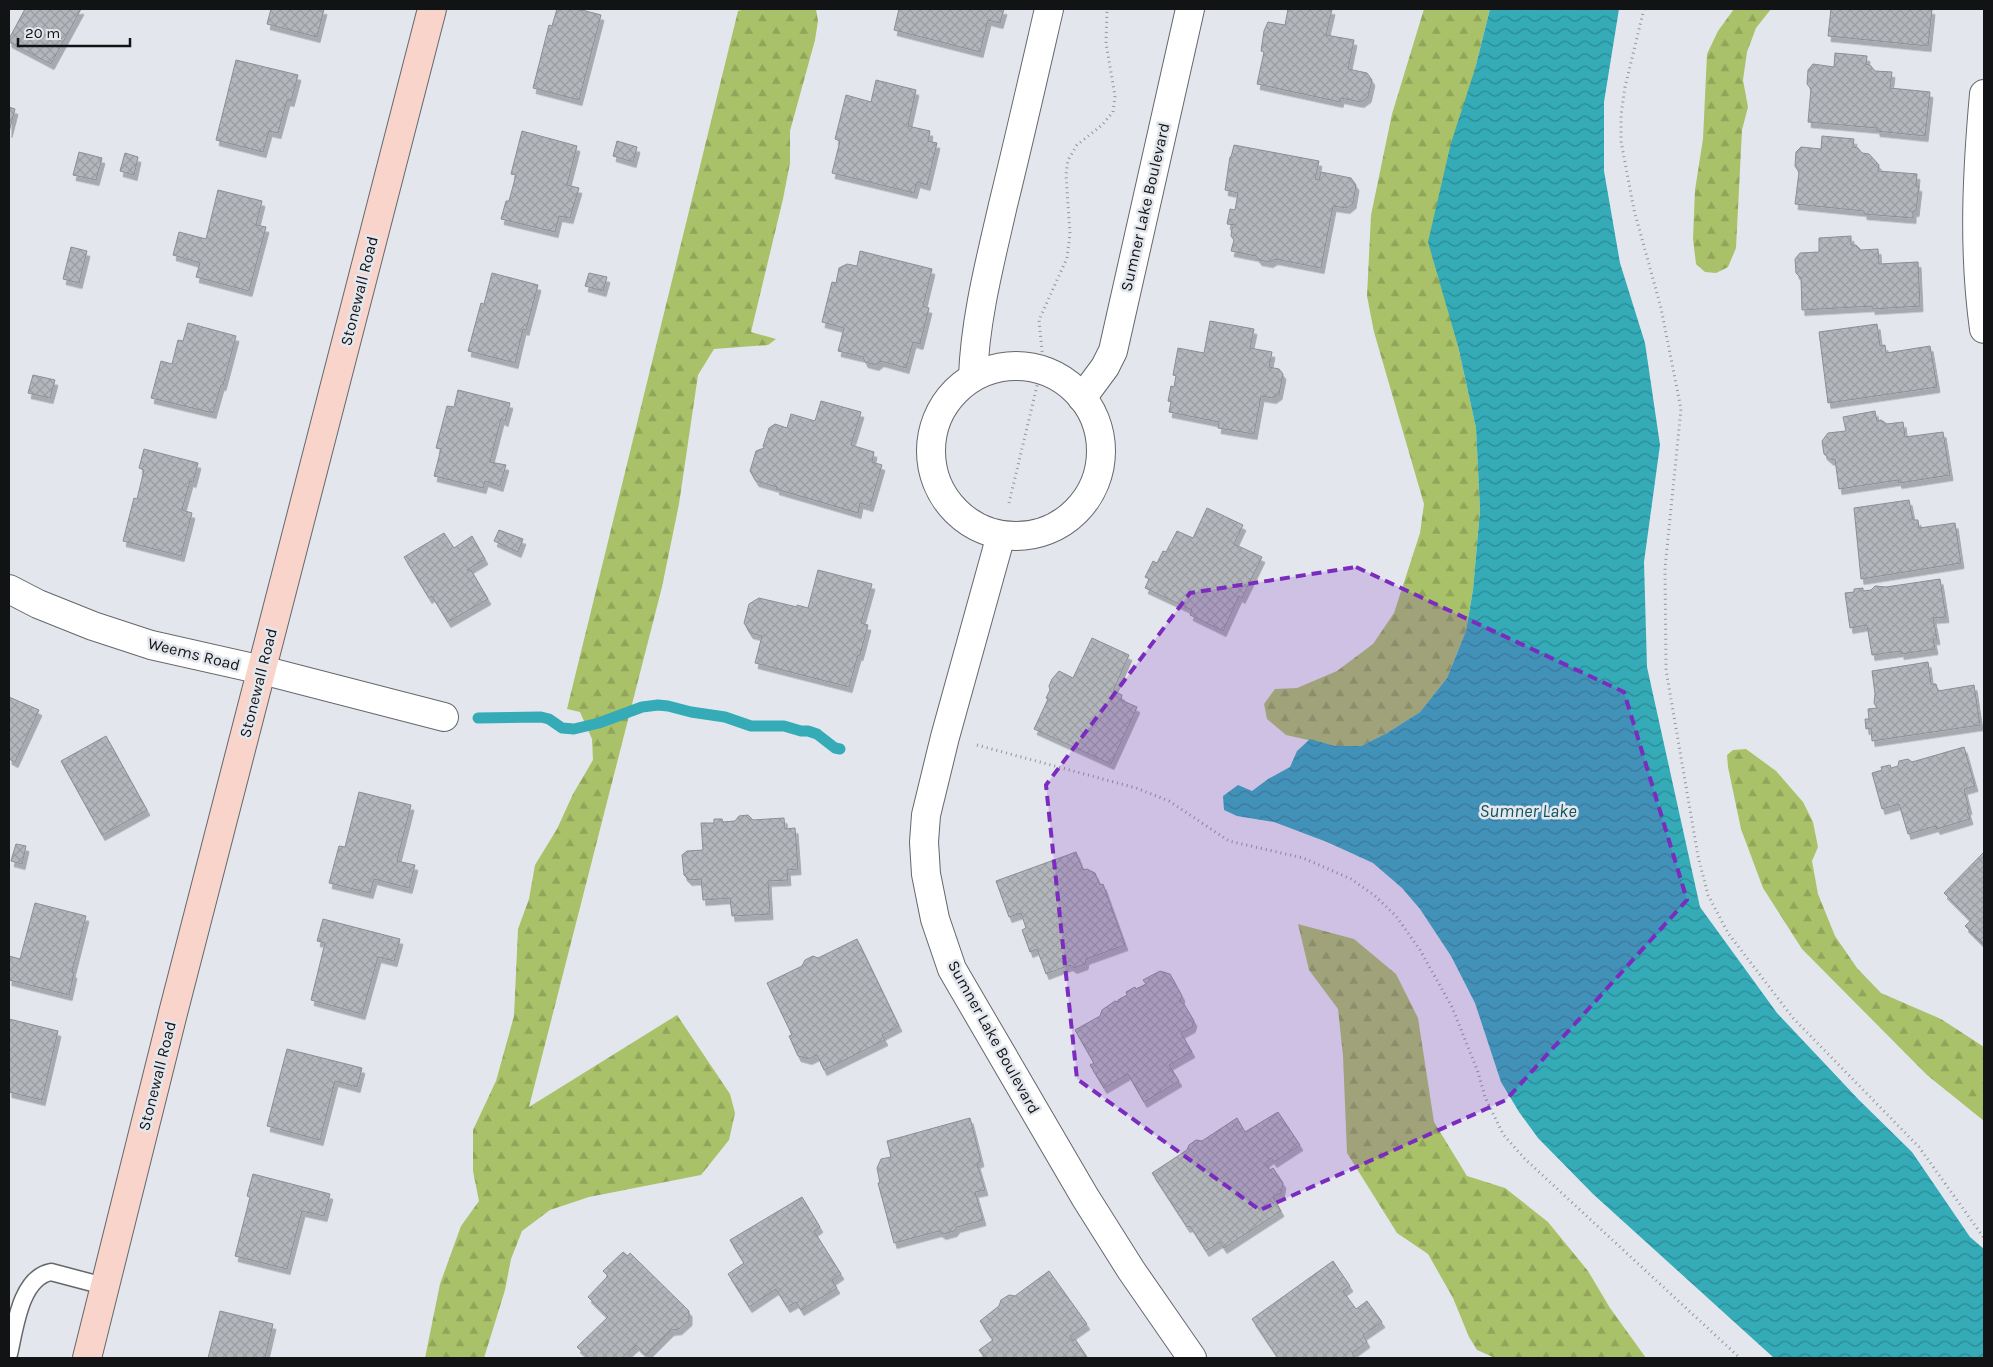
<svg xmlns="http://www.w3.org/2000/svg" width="1993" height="1367" font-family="Karla,sans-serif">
<defs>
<pattern id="forest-firs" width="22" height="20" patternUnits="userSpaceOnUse" patternTransform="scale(1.25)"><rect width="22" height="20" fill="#a9c168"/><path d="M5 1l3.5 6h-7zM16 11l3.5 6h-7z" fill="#90a559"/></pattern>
<pattern id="water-waves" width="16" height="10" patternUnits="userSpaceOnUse" patternTransform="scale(1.25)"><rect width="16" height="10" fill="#34abb7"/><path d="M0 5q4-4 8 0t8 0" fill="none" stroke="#2b8a94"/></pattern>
<pattern id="building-cross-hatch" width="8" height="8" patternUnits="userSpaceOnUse" patternTransform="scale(1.25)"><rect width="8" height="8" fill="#b3b7bc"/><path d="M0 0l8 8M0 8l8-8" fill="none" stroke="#999ca1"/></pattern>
<filter id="shadow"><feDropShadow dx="3" dy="5.5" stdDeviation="0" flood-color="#0004"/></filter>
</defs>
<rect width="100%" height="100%" fill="#e3e7ed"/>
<g fill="url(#forest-firs)">
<path d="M 745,9 L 816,9 L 818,21 L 815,40 L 790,131 L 790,163 L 783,199 L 751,332 L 776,339 L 768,345 L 714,349 L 698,375 L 679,504 L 662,587 L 529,1107 L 677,1015 L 730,1094 L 735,1113 L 729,1140 L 701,1175 L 589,1197 L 550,1210 L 522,1231 L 511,1259 L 505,1290 L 484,1358 L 425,1358 L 440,1284 L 461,1226 L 479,1201 L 473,1171 L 473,1130 L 496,1081 L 514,1016 L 518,929 L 529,899 L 535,865 L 557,829 L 573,794 L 593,760 L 592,739 L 580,712 L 567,709 L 738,11 Z"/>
<path d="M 1424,9 L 1490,9 L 1475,69 L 1458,346 L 1476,428 L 1480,510 L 1473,590 L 1466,631 L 1447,678 L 1420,712 L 1387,733 L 1361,746 L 1335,746 L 1286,735 L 1267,719 L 1264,704 L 1275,689 L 1297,688 L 1337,671 L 1373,644 L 1394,613 L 1420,533 L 1424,504 L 1374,332 L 1367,296 L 1371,215 L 1392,114 Z"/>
<path d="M 1734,9 L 1771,9 L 1756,28 L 1747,52 L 1743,80 L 1748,107 L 1742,130 L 1736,248 L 1728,267 L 1716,273 L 1705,272 L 1696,264 L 1693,239 L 1695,190 L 1703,139 L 1707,54 L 1718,31 Z"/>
<path d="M 1746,749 L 1776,771 L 1803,802 L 1813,822 L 1818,847 L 1812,861 L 1818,894 L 1835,936 L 1857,968 L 1881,993 L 1941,1019 L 1984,1047 L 1984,1121 L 1927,1075 L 1802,949 L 1763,888 L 1741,829 L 1728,767 L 1727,755 L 1733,750 Z"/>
<path d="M 1298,924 L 1354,939 L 1396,974 L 1418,1018 L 1434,1122 L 1467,1176 L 1505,1188 L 1548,1222 L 1588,1271 L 1610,1308 L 1646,1358 L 1495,1358 L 1477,1350 L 1469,1337 L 1453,1298 L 1428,1254 L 1397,1233 L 1347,1153 L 1343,1056 L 1338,1009 L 1309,970 Z"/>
</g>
<path fill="url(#water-waves)" d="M 1490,9 L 1619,9 L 1604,102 L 1604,171 L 1620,263 L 1645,343 L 1660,445 L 1644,562 L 1647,667 L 1700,907 L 1777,1013 L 1859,1100 L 1912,1152 L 1970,1237 L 1984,1249 L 1984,1358 L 1774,1358 L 1593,1194 L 1538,1138 L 1519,1112 L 1501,1082 L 1475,1003 L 1451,956 L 1420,909 L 1402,888 L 1373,863 L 1327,842 L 1274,822 L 1237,816 L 1224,810 L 1223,796 L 1238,785 L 1252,791 L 1268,779 L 1290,767 L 1297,751 L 1310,739 L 1335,746 L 1361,746 L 1387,733 L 1420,712 L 1447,678 L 1466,631 L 1473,590 L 1480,510 L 1476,428 L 1458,346 L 1428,242 L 1451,143 L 1475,69 Z"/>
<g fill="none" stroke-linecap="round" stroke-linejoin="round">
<path stroke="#34abb7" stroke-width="11" d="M 478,718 L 541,717 L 549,719 L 562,728 L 574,729 L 599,723 L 642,707 L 658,705 L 668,706 L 691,712 L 725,717 L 751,726 L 784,726 L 801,731 L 808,731 L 817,734 L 835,748 L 840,749"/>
</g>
<g fill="url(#building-cross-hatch)" stroke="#8b8e93" filter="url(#shadow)">
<path d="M 25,9 L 81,9 L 51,64 L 9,42 L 9,39 Z"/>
<path d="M 271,9 L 324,9 L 317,37 L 267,24 Z"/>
<path d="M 557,9 L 578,9 L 601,15 L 579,100 L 533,88 L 549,25 L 552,26 Z"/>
<path d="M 899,9 L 1004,9 L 1000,23 L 988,20 L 980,52 L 894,30 Z"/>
<path d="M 1288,9 L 1332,9 L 1326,35 L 1354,40 L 1348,69 L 1367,73 L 1372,80 L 1368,97 L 1361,102 L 1341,98 L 1340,102 L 1257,84 L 1264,52 L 1261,51 L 1264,31 L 1268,22 L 1285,25 Z"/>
<path d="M 1831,9 L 1932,9 L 1928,46 L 1828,36 Z"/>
<path d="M 1835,53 L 1867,56 L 1866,64 L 1870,65 L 1875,71 L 1892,72 L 1890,88 L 1930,92 L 1925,136 L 1877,131 L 1877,128 L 1808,122 L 1811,89 L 1807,84 L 1808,70 L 1813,64 L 1834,67 Z"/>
<path d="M 236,60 L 298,75 L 291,101 L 287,100 L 278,133 L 269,131 L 263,152 L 216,140 Z"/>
<path d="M 876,80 L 916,90 L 908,126 L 930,131 L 928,141 L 937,143 L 927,185 L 917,182 L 914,193 L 832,173 L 840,141 L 835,139 L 846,95 L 871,102 Z"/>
<path d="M 9,107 L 15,109 L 9,132 Z"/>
<path d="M 522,131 L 577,146 L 567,185 L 579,188 L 570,218 L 559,216 L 555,232 L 501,219 L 506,201 L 509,201 L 516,175 L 511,174 Z"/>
<path d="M 1822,136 L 1854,139 L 1853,147 L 1858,148 L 1862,153 L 1869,154 L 1879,165 L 1878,171 L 1917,174 L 1916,186 L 1919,186 L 1916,211 L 1913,211 L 1913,218 L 1864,214 L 1864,211 L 1795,204 L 1799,172 L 1795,166 L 1796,152 L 1801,147 L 1821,149 Z"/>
<path d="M 617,141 L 637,147 L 633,162 L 613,156 Z"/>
<path d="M 1234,145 L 1319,161 L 1315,179 L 1319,180 L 1321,172 L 1351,178 L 1356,185 L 1353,203 L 1347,208 L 1333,206 L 1321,268 L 1275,259 L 1270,262 L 1259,260 L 1256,256 L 1231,251 L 1234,240 L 1231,236 L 1232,228 L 1236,225 L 1227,224 L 1230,209 L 1235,210 L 1238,193 L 1225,190 L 1230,157 L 1231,157 Z"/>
<path d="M 79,152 L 102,158 L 96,180 L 73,175 Z"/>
<path d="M 125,153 L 138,157 L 134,175 L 120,171 Z"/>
<path d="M 218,190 L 262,201 L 256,225 L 266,227 L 249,291 L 196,277 L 200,263 L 173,255 L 179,232 L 206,239 Z"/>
<path d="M 1851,236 L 1851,245 L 1856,245 L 1861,250 L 1878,249 L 1879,264 L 1918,262 L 1920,306 L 1872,309 L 1872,306 L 1802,310 L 1801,278 L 1796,273 L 1795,259 L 1800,253 L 1819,252 L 1819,238 Z"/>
<path d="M 71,247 L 87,251 L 79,283 L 63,279 Z"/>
<path d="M 860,251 L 932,269 L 923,306 L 929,308 L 920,344 L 913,342 L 906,368 L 881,361 L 876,365 L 865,362 L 863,357 L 838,351 L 844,328 L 822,322 L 832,282 L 836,283 L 839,268 L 847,264 L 857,266 Z"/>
<path d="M 492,273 L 538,285 L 526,330 L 523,329 L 515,363 L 468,351 L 481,303 L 484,304 Z"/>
<path d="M 589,273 L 607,277 L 603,291 L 585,286 Z"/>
<path d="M 1210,321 L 1254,329 L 1250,348 L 1272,352 L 1269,367 L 1279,369 L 1283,374 L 1279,394 L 1273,398 L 1261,396 L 1254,434 L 1218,428 L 1219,422 L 1169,412 L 1171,402 L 1168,401 L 1171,386 L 1174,387 L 1176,376 L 1173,375 L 1178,348 L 1204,353 Z"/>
<path d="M 188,323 L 236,336 L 223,385 L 221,385 L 213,413 L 151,398 L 161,361 L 172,364 L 178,340 L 183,341 Z"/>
<path d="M 1877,324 L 1880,346 L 1885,345 L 1886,353 L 1930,346 L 1937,387 L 1828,403 L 1819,332 Z"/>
<path d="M 33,375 L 55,380 L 50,398 L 28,393 Z"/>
<path d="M 458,390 L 510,403 L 505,421 L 501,419 L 490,462 L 506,465 L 500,486 L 485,481 L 483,488 L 434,476 L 441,449 L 436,448 L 447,406 L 454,407 Z"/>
<path d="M 821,401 L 861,412 L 851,445 L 874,452 L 872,462 L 882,465 L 870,506 L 860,503 L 858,513 L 776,489 L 777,487 L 756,481 L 750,471 L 756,451 L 764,448 L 763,446 L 769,428 L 775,424 L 787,428 L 791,414 L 815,421 Z"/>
<path d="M 1875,411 L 1877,421 L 1881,420 L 1887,424 L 1903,422 L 1905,437 L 1943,432 L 1950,475 L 1899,483 L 1898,480 L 1839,489 L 1835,459 L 1831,460 L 1824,454 L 1822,441 L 1828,433 L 1846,431 L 1843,417 Z"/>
<path d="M 144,449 L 198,463 L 193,482 L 190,481 L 182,510 L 192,513 L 181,556 L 123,541 L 134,498 L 137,499 L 144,470 L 139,468 Z"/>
<path d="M 1909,500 L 1913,520 L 1918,520 L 1919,528 L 1955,523 L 1961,563 L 1861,579 L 1854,508 Z"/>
<path d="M 1207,508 L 1243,525 L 1234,544 L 1262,557 L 1242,598 L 1239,596 L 1223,631 L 1190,615 L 1192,610 L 1145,588 L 1149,579 L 1145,577 L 1153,561 L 1157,563 L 1163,551 L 1166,552 L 1177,531 L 1193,538 Z"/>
<path d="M 499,530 L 523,539 L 518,552 L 494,541 Z"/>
<path d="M 444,533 L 454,548 L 472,536 L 485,559 L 467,570 L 471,570 L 488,599 L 448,622 L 432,596 L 429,598 L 404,557 Z"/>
<path d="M 818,570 L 872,584 L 861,623 L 868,625 L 860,655 L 858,655 L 849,687 L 755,663 L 762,636 L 750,633 L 744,623 L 749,604 L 759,598 L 797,607 L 797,605 L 808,608 Z"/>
<path d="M 1940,579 L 1946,617 L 1933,618 L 1937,639 L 1933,639 L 1935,649 L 1901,654 L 1901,651 L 1872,655 L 1867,625 L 1850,628 L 1845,593 L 1854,592 L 1854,589 L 1863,588 L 1863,591 L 1871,590 L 1875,586 L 1886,587 Z"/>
<path d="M 1092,638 L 1129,655 L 1113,691 L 1122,695 L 1121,700 L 1137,707 L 1111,764 L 1034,729 L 1048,699 L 1046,698 L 1050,690 L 1049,686 L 1052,679 L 1059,671 L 1073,678 Z"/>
<path d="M 1928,662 L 1931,684 L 1936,684 L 1938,691 L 1974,685 L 1980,725 L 1872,741 L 1871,728 L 1866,729 L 1865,719 L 1869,719 L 1868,709 L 1877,708 L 1874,703 L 1875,694 L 1872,671 Z"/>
<path d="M 9,697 L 39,710 L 15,762 L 9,759 Z"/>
<path d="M 106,736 L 147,810 L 102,835 L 61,761 Z"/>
<path d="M 1964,747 L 1975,786 L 1964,789 L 1969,809 L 1967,809 L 1970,819 L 1937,829 L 1936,826 L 1908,834 L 1899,804 L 1882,809 L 1872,773 L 1882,770 L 1881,767 L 1890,765 L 1891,768 L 1898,766 L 1899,761 L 1908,759 L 1912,762 Z"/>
<path d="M 359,792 L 411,805 L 397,861 L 415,865 L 409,888 L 374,879 L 370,893 L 329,883 L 339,846 L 345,847 Z"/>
<path d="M 748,815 L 753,820 L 784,818 L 785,829 L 795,828 L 798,869 L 787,870 L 788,880 L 768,881 L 770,914 L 732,916 L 730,898 L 703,900 L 701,879 L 689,880 L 684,875 L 682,855 L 687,851 L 703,850 L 701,823 L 714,823 L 714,819 L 722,819 L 723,822 L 735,821 L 739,816 Z"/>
<path d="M 16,844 L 26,846 L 22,864 L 11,861 Z"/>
<path d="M 1076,852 L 1083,870 L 1087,869 L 1095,873 L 1100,885 L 1103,884 L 1125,945 L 1086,959 L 1085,964 L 1074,968 L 1070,965 L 1046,974 L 1037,949 L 1030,952 L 1022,930 L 1026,928 L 1021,913 L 1009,917 L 996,881 Z"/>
<path d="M 1984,852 L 1984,945 L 1965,926 L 1971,920 L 1944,893 Z"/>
<path d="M 35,903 L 86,916 L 72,972 L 74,973 L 69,995 L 9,980 L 9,956 L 20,959 Z"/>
<path d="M 323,919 L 400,939 L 394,961 L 378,957 L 362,1014 L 311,1000 L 325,943 L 317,941 Z"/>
<path d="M 857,939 L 899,1026 L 882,1035 L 885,1040 L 824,1070 L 817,1055 L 809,1059 L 798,1056 L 789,1036 L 792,1035 L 767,983 L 802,966 L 805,960 L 813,956 L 818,958 Z"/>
<path d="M 1160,971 L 1170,974 L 1182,996 L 1180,1002 L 1184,1004 L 1194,1021 L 1192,1027 L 1181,1033 L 1192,1052 L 1169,1065 L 1179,1081 L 1144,1102 L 1128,1074 L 1104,1088 L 1090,1065 L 1094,1063 L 1075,1030 L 1100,1016 L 1102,1010 L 1115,1001 L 1119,1002 L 1118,1000 L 1127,995 L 1126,992 L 1135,987 L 1136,989 L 1146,984 L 1143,980 Z"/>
<path d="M 9,1019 L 58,1031 L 42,1100 L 9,1092 Z"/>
<path d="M 287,1049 L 362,1068 L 357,1087 L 335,1081 L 320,1140 L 267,1126 Z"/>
<path d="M 1278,1112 L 1300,1145 L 1274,1162 L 1271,1158 L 1265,1163 L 1270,1170 L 1273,1168 L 1283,1183 L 1281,1193 L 1273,1197 L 1281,1211 L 1224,1248 L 1220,1242 L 1206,1251 L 1190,1226 L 1187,1227 L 1152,1173 L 1187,1150 L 1189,1145 L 1196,1140 L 1202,1141 L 1237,1118 L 1245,1132 Z"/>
<path d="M 970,1118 L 981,1161 L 977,1163 L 985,1190 L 975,1192 L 983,1220 L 957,1227 L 954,1231 L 943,1234 L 939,1231 L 894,1243 L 878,1183 L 880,1183 L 877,1168 L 881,1159 L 891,1157 L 887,1141 Z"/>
<path d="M 253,1174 L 330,1194 L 324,1216 L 302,1211 L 287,1269 L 235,1256 L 250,1197 L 247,1196 Z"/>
<path d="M 802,1197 L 820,1227 L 814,1231 L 841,1274 L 832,1280 L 837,1288 L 801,1310 L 796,1302 L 787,1307 L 776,1289 L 749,1307 L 728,1274 L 744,1263 L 730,1240 Z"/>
<path d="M 623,1252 L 628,1256 L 630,1253 L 689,1311 L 689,1320 L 679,1329 L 671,1330 L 646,1355 L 636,1345 L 622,1358 L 589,1358 L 577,1347 L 608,1317 L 588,1297 L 608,1276 L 603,1271 Z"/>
<path d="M 1333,1261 L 1350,1286 L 1343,1291 L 1356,1309 L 1367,1301 L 1382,1322 L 1363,1335 L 1367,1342 L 1352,1353 L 1355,1358 L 1278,1358 L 1252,1319 Z"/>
<path d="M 1049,1271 L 1087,1324 L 1070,1336 L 1073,1341 L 1075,1339 L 1087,1357 L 985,1358 L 979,1350 L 993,1340 L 980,1321 L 999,1306 L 1001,1300 L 1009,1295 L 1015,1296 Z"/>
<path d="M 220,1311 L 273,1324 L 265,1358 L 208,1358 Z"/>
</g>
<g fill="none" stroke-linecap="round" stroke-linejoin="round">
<g stroke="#64686d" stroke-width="19">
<path id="lane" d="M 9,1354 C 15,1329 20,1278 51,1272 L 104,1286"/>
</g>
<g stroke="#64686d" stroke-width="30">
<g id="street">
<path d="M 1984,94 C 1977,172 1973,250 1984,329"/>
<circle cx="1016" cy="451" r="85"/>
<path d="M 973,377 C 975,319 990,262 1003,205 C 1019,140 1034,74 1049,9"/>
<path d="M 1082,398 L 1105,367 L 1113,351 L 1190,9"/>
<path d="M 1001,535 L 945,737 L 926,815 L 924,842 L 926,874 L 935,919 L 952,969 L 1085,1197 L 1131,1270 L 1192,1358"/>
<path d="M 9,589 L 38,604 L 93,626 L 151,645 L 262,670 L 444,717"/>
</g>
</g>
<g stroke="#64686d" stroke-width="30">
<path id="secondary" d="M 87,1358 L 173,1013 L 432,9"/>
</g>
<g stroke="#929599" stroke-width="3" stroke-dasharray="1 4" stroke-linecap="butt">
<path d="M 1644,9 L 1625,87 L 1621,115 L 1621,141 L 1634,210 L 1661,308 L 1681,409 L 1665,568 L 1666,670 L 1698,856 L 1708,895 L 1728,933 L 1793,1018 L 1919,1147 L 1984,1238"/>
<path d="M 1009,503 L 1041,369 L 1042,351 L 1039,320 L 1067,258 L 1070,234 L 1066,175 L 1068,160 L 1077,145 L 1102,125 L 1113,112 L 1115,96 L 1106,43 L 1107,9"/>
<path d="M 977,745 L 1136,788 L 1169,801 L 1229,841 L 1303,858 L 1351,879 L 1374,895 L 1396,916 L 1420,950 L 1452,1007 L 1478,1072 L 1485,1097 L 1503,1134 L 1525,1159 L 1740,1358"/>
</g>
<use href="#lane" stroke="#fff" stroke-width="16"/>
<use href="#street" stroke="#fff" stroke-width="28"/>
<use href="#secondary" stroke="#f8d4cb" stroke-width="28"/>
</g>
<path fill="#7b2cbf" fill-opacity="0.2" stroke="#7b2cbf" stroke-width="4" stroke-dasharray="10 6" stroke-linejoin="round" d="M 1356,567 L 1624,692 L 1687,900 L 1506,1100 L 1260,1210 L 1077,1079 L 1046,785 L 1190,593 Z"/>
<g text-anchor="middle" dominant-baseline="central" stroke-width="5" stroke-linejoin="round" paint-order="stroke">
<g font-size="16" fill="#111315" stroke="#e3e7ed">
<text transform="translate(1145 207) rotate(-77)">Sumner Lake Boulevard</text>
<text transform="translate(359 291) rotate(-76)">Stonewall Road</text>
<text transform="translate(194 654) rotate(14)">Weems Road</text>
<text transform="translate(258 683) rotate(-76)">Stonewall Road</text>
<text transform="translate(994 1037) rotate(61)">Sumner Lake Boulevard</text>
<text transform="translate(157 1076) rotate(-76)">Stonewall Road</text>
</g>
<g font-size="18" font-style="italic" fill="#10535a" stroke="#e3e7ed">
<text x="1528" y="811">Sumner Lake</text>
</g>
</g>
<rect width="1993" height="1367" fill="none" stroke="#111315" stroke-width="20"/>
<path d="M18 38v8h112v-8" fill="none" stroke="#111315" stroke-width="2.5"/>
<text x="25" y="38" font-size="15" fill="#111315" stroke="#e3e7ed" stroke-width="4" paint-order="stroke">20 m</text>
</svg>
